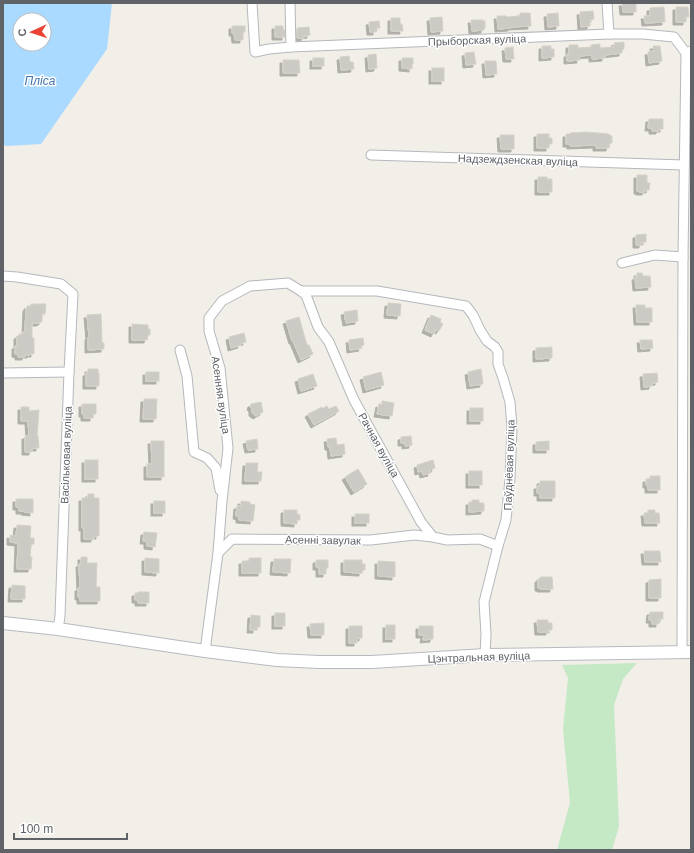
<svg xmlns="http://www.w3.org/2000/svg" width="694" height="853" font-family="Helvetica,sans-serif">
<defs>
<filter id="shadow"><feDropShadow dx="-3" dy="3" stdDeviation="0" flood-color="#0004"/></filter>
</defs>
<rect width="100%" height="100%" fill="#f1efe8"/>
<path fill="#c5e8c5" d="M 637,663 L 623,679 L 614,705 L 619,826 L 612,850 L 557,850 L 570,803 L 563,729 L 568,678 L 562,665 Z"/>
<path fill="#aadaff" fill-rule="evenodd" d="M 3,3 L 112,3 L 107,49 L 41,144 L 7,146 L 3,145 ZM 20,20 L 44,20 L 44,44 L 20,44 Z"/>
<g fill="#cccac5" stroke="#d6d1c6" filter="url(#shadow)">
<path d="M 622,3 L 636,3 L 636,12 L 623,12 Z"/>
<path d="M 664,7 L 665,22 L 645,23 L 644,16 L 650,16 L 650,8 Z"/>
<path d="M 676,7 L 688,7 L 689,17 L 686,17 L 686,22 L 676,22 Z"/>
<path d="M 593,11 L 594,19 L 590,20 L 590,26 L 581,27 L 580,12 Z"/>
<path d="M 520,13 L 530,13 L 531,26 L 511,27 L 511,28 L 498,29 L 497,16 L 506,16 L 507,17 L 520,16 Z"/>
<path d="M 558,13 L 559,26 L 548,27 L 547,14 Z"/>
<path d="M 442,17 L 443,31 L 431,32 L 430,18 Z"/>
<path d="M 391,18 L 400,18 L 400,24 L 402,24 L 403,31 L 391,31 Z"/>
<path d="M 471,20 L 483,20 L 483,21 L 485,21 L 485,28 L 484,28 L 484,30 L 472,31 Z"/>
<path d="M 379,21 L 380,28 L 376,28 L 376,32 L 370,32 L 369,22 Z"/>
<path d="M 232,26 L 245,26 L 245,32 L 243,32 L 243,40 L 235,40 L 234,33 L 232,33 Z"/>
<path d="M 275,26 L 283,26 L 283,30 L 285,30 L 285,37 L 275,37 Z"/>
<path d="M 309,27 L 310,35 L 304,36 L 304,38 L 297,38 L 297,28 Z"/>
<path d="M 624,42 L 624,49 L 622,50 L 622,53 L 605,55 L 605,58 L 592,59 L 592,55 L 579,56 L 580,60 L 567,61 L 567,54 L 569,54 L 569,45 L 578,45 L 578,48 L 591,47 L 591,45 L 600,44 L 600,48 L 615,47 L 614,43 Z"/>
<path d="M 542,46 L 551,46 L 551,49 L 554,49 L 554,57 L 542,58 Z"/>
<path d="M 653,46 L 660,46 L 662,61 L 649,63 L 648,52 L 654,51 Z"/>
<path d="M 513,47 L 514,59 L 506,59 L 505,48 Z"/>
<path d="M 474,52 L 476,64 L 466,65 L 465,53 Z"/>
<path d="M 376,54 L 377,68 L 369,69 L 368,55 Z"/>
<path d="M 349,56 L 350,62 L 353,62 L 354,69 L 341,70 L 340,57 Z"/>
<rect x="313" y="58" width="11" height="8"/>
<path d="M 402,58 L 413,58 L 413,64 L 412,64 L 412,69 L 402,68 Z"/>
<path d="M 283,60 L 299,60 L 300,73 L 283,73 Z"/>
<path d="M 485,61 L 496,61 L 497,74 L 486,75 Z"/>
<rect x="432" y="68" width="12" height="13"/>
<path d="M 649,119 L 663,119 L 663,129 L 659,129 L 659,131 L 652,131 L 652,128 L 648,128 Z"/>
<path d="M 586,132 L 609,134 L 609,135 L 612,136 L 612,143 L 610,143 L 609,148 L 596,148 L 596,145 L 570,146 L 570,144 L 566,144 L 566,134 L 570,134 L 570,133 Z"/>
<path d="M 537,134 L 549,134 L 549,138 L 552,138 L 552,144 L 549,144 L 549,148 L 537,148 Z"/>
<path d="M 500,135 L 514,135 L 514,149 L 501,149 Z"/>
<path d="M 637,175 L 647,175 L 647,183 L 650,183 L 649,190 L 645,190 L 645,192 L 639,192 L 639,191 L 637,191 Z"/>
<path d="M 538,177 L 547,177 L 547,179 L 552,179 L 552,192 L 538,192 Z"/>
<path d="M 646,234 L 646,242 L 642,242 L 642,245 L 636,245 L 636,235 Z"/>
<path d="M 637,273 L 642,273 L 643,276 L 650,276 L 651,287 L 636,288 L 635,277 L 637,277 Z"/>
<path d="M 388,303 L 401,304 L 400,316 L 387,315 Z"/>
<path d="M 31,304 L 46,304 L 45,314 L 42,314 L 42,322 L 40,322 L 40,323 L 32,323 L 32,338 L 34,338 L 34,354 L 30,354 L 30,355 L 25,355 L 25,357 L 18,357 L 18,355 L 15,354 L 15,346 L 17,346 L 17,336 L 19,336 L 19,334 L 23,334 L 23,332 L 25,332 L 26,308 L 27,308 L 27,306 L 31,306 Z"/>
<path d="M 636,305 L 645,305 L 645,308 L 652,308 L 652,322 L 637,322 Z"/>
<path d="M 357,310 L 358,321 L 346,323 L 344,312 Z"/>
<path d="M 101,314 L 102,343 L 104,343 L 104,349 L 88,350 L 88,337 L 89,337 L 87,315 Z"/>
<path d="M 431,315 L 441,319 L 440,322 L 443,324 L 439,331 L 436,330 L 434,334 L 425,330 Z"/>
<path d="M 299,317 L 307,345 L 309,345 L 313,354 L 301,360 L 293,341 L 292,341 L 286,321 Z"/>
<path d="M 132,324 L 148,325 L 148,329 L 150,329 L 150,335 L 148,335 L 147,340 L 132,340 Z"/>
<path d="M 244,333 L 246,342 L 240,343 L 241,345 L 231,348 L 229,337 Z"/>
<path d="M 363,338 L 364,345 L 361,346 L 362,348 L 350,350 L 349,340 Z"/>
<path d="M 640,340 L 652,340 L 653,348 L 641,349 Z"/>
<path d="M 552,347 L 552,358 L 536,359 L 536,348 Z"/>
<path d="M 88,369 L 98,369 L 98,373 L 99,373 L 99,386 L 86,386 L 86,373 L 88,373 Z"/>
<path d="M 481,369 L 483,384 L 470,386 L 468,372 Z"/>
<rect x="146" y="372" width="13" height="9"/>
<path d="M 381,372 L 384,385 L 366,390 L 363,377 Z"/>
<path d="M 657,373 L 658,382 L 652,383 L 652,386 L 644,387 L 643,374 Z"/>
<path d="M 313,374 L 317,386 L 301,391 L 298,379 Z"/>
<path d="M 144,399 L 157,399 L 156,419 L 143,419 Z"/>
<path d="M 382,401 L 394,403 L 392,416 L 377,414 L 379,404 L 382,405 Z"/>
<path d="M 261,402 L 263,412 L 256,416 L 252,413 L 252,409 L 250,407 L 251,404 Z"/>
<path d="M 82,404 L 96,404 L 96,414 L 93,414 L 93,418 L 84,418 L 84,414 L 82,414 Z"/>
<path d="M 327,406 L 329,409 L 336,406 L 339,411 L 314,425 L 308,414 L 322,407 L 322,409 Z"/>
<path d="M 21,407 L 29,407 L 29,411 L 39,410 L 37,436 L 38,436 L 39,448 L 32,448 L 32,452 L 25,452 L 25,436 L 29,436 L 28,421 L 21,421 Z"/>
<rect x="470" y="408" width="13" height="13"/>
<path d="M 411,436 L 412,445 L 405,446 L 405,443 L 401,443 L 401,437 Z"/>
<path d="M 336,438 L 337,445 L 344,444 L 345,454 L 331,456 L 330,447 L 328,447 L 327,439 Z"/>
<path d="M 257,439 L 258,449 L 248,450 L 246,441 Z"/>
<path d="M 151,441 L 164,441 L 164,477 L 147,477 L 147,464 L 152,464 Z"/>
<path d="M 549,441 L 549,450 L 536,450 L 536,442 Z"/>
<rect x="85" y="460" width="13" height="19"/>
<path d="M 433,460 L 435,468 L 430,470 L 431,473 L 423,475 L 422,471 L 418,472 L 417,465 Z"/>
<path d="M 246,463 L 258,463 L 257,472 L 262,472 L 261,481 L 245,481 Z"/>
<path d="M 358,469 L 367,484 L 354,492 L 345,477 Z"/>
<rect x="469" y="471" width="13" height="14"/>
<path d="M 650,476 L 660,476 L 660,490 L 648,490 L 648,485 L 646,485 L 646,479 L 650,479 Z"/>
<path d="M 540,481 L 555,481 L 555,498 L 540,498 L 540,493 L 537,493 L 537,486 L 540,486 Z"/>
<path d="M 88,494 L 94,494 L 94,498 L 99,498 L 99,536 L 94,536 L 94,539 L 84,539 L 84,528 L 82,528 L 82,498 L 88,498 Z"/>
<path d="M 16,499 L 33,499 L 33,513 L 24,512 L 24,511 L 19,511 L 19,507 L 16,507 Z"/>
<path d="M 472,500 L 479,500 L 479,503 L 484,503 L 484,511 L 469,512 L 469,502 L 472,502 Z"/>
<rect x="154" y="501" width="11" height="12"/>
<path d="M 241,501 L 250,502 L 250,504 L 255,505 L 253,521 L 239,520 L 239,517 L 236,516 L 237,506 L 241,506 Z"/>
<path d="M 284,510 L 297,510 L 297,514 L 300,515 L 300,520 L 297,520 L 297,524 L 284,523 Z"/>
<path d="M 648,510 L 655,510 L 655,513 L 659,513 L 660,523 L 645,523 L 644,513 L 648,513 Z"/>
<rect x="355" y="514" width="14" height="9"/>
<path d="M 17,525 L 31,526 L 30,538 L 34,538 L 34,544 L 31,544 L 30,557 L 32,557 L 31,569 L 17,569 L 18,543 L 10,542 L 10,535 L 16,536 Z"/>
<path d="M 144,532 L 157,533 L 155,547 L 147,546 L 147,541 L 143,541 Z"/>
<path d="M 644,551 L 660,551 L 661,562 L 645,562 Z"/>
<path d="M 81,557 L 87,557 L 87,563 L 97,563 L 96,587 L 100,587 L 100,601 L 80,601 L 80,597 L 78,597 L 78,588 L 80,588 L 79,564 L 81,564 Z"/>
<path d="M 145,558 L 159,559 L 159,573 L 145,572 Z"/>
<path d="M 249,558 L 261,558 L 261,573 L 242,573 L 242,561 L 249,561 Z"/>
<path d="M 274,559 L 291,559 L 290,573 L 273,572 Z"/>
<path d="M 316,560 L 328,560 L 328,568 L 326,568 L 326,574 L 319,574 L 319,567 L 316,567 Z"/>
<path d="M 344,560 L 362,560 L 362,564 L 365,564 L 365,570 L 362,570 L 362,573 L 359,573 L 344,572 Z"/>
<path d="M 378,561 L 395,562 L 395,577 L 378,576 Z"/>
<path d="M 540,577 L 552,577 L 553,589 L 540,589 L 540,588 L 538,588 L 538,579 L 540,579 Z"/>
<path d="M 661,579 L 661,598 L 649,598 L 649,580 Z"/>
<path d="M 12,585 L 25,586 L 25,599 L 11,599 Z"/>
<path d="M 138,592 L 149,592 L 149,603 L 138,603 L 138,600 L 135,600 L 135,593 L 138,593 Z"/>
<path d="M 650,612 L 663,612 L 663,619 L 659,619 L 659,624 L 652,624 L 652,620 L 649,620 Z"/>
<rect x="275" y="613" width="10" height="13"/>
<path d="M 251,615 L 260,616 L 260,627 L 256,627 L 256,630 L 250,630 Z"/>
<path d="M 537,620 L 548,620 L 548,623 L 552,623 L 552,630 L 548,630 L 549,632 L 538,632 Z"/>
<path d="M 324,623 L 324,635 L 311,635 L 310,624 Z"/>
<rect x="386" y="625" width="9" height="14"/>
<path d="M 349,626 L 362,626 L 362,638 L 357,638 L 357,643 L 349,643 Z"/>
<path d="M 419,626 L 433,626 L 433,639 L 423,640 L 424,635 L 419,635 Z"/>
</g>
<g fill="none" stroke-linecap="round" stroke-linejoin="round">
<g stroke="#b5b8bc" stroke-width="11">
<g id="street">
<path d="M 252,3 L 255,52 L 269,49 L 291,47 L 609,34 L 643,34 L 674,37 L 686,53 L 691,51"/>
<path d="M 290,3 L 291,47"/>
<path d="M 607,3 L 609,34"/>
<path d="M 371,155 L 684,165"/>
<path d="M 622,263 L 655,255 L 683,257"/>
<path d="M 3,276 L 17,277 L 61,284 L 73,294 L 69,372 L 60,616 L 58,629"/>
<path d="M 301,291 L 377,291 L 466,306 L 473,315 L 480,330 L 487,341 L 495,347 L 498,352 L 498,364 L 503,378 L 510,402 L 512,428 L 510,479 L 506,520 L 498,546 L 484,602 L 486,634 L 485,655"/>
<path d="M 180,350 L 187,376 L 194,452 L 207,458 L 216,468 L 220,490"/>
<path d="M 3,373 L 69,372"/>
<path d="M 218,553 L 232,539 L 371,540 L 414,535 L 433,537"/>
<path d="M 205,651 L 218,553 L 222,501 L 228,448 L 220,368 L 209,331 L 209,318 L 222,301 L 250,286 L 288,283 L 301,291 L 306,295 L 318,327 L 329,342 L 354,400 L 421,522 L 433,537 L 447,540 L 480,539 L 498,546"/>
<path d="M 682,652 L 683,257 L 686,53 L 691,56"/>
</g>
</g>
<g stroke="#b6babf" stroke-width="14">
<path id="secondary" d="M 3,623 L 58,629 L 205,651 L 277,660 L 319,662 L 372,662 L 485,655 L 691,652"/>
</g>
<use href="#street" stroke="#fff" stroke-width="9"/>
<use href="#secondary" stroke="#fff" stroke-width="12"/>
</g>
<g text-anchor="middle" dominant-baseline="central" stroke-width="3" stroke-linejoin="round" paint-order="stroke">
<g font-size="11" fill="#5f6368" stroke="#fff">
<text transform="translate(477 40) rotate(-2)">Прыборская вуліца</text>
<text transform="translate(518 160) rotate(2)">Надзеждзенская вуліца</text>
<text transform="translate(221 395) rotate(82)">Асенняя вуліца</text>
<text transform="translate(379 445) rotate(61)">Рачная вуліца</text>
<text transform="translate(66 455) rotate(-88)">Васільковая вуліца</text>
<text transform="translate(509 465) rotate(-88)">Паўднёвая вуліца</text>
<text transform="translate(323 540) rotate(1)">Асенні завулак</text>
<text transform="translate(479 657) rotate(-2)">Цэнтральная вуліца</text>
</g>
<g font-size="12" font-style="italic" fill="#4174aa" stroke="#fff">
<text x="40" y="81">Пліса</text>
</g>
</g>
<rect width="694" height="853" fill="none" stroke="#5f6368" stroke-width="8"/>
<g transform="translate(32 32) rotate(267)"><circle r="19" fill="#ffffff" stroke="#bfc1c3"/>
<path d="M0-3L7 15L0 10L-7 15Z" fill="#ea4335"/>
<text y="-6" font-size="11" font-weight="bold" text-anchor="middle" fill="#5f6368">С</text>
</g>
<path d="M14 833v6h113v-6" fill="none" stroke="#5f6368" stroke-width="2"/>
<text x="20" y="833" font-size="12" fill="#5f6368" stroke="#ffffff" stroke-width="3" paint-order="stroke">100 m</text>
</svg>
